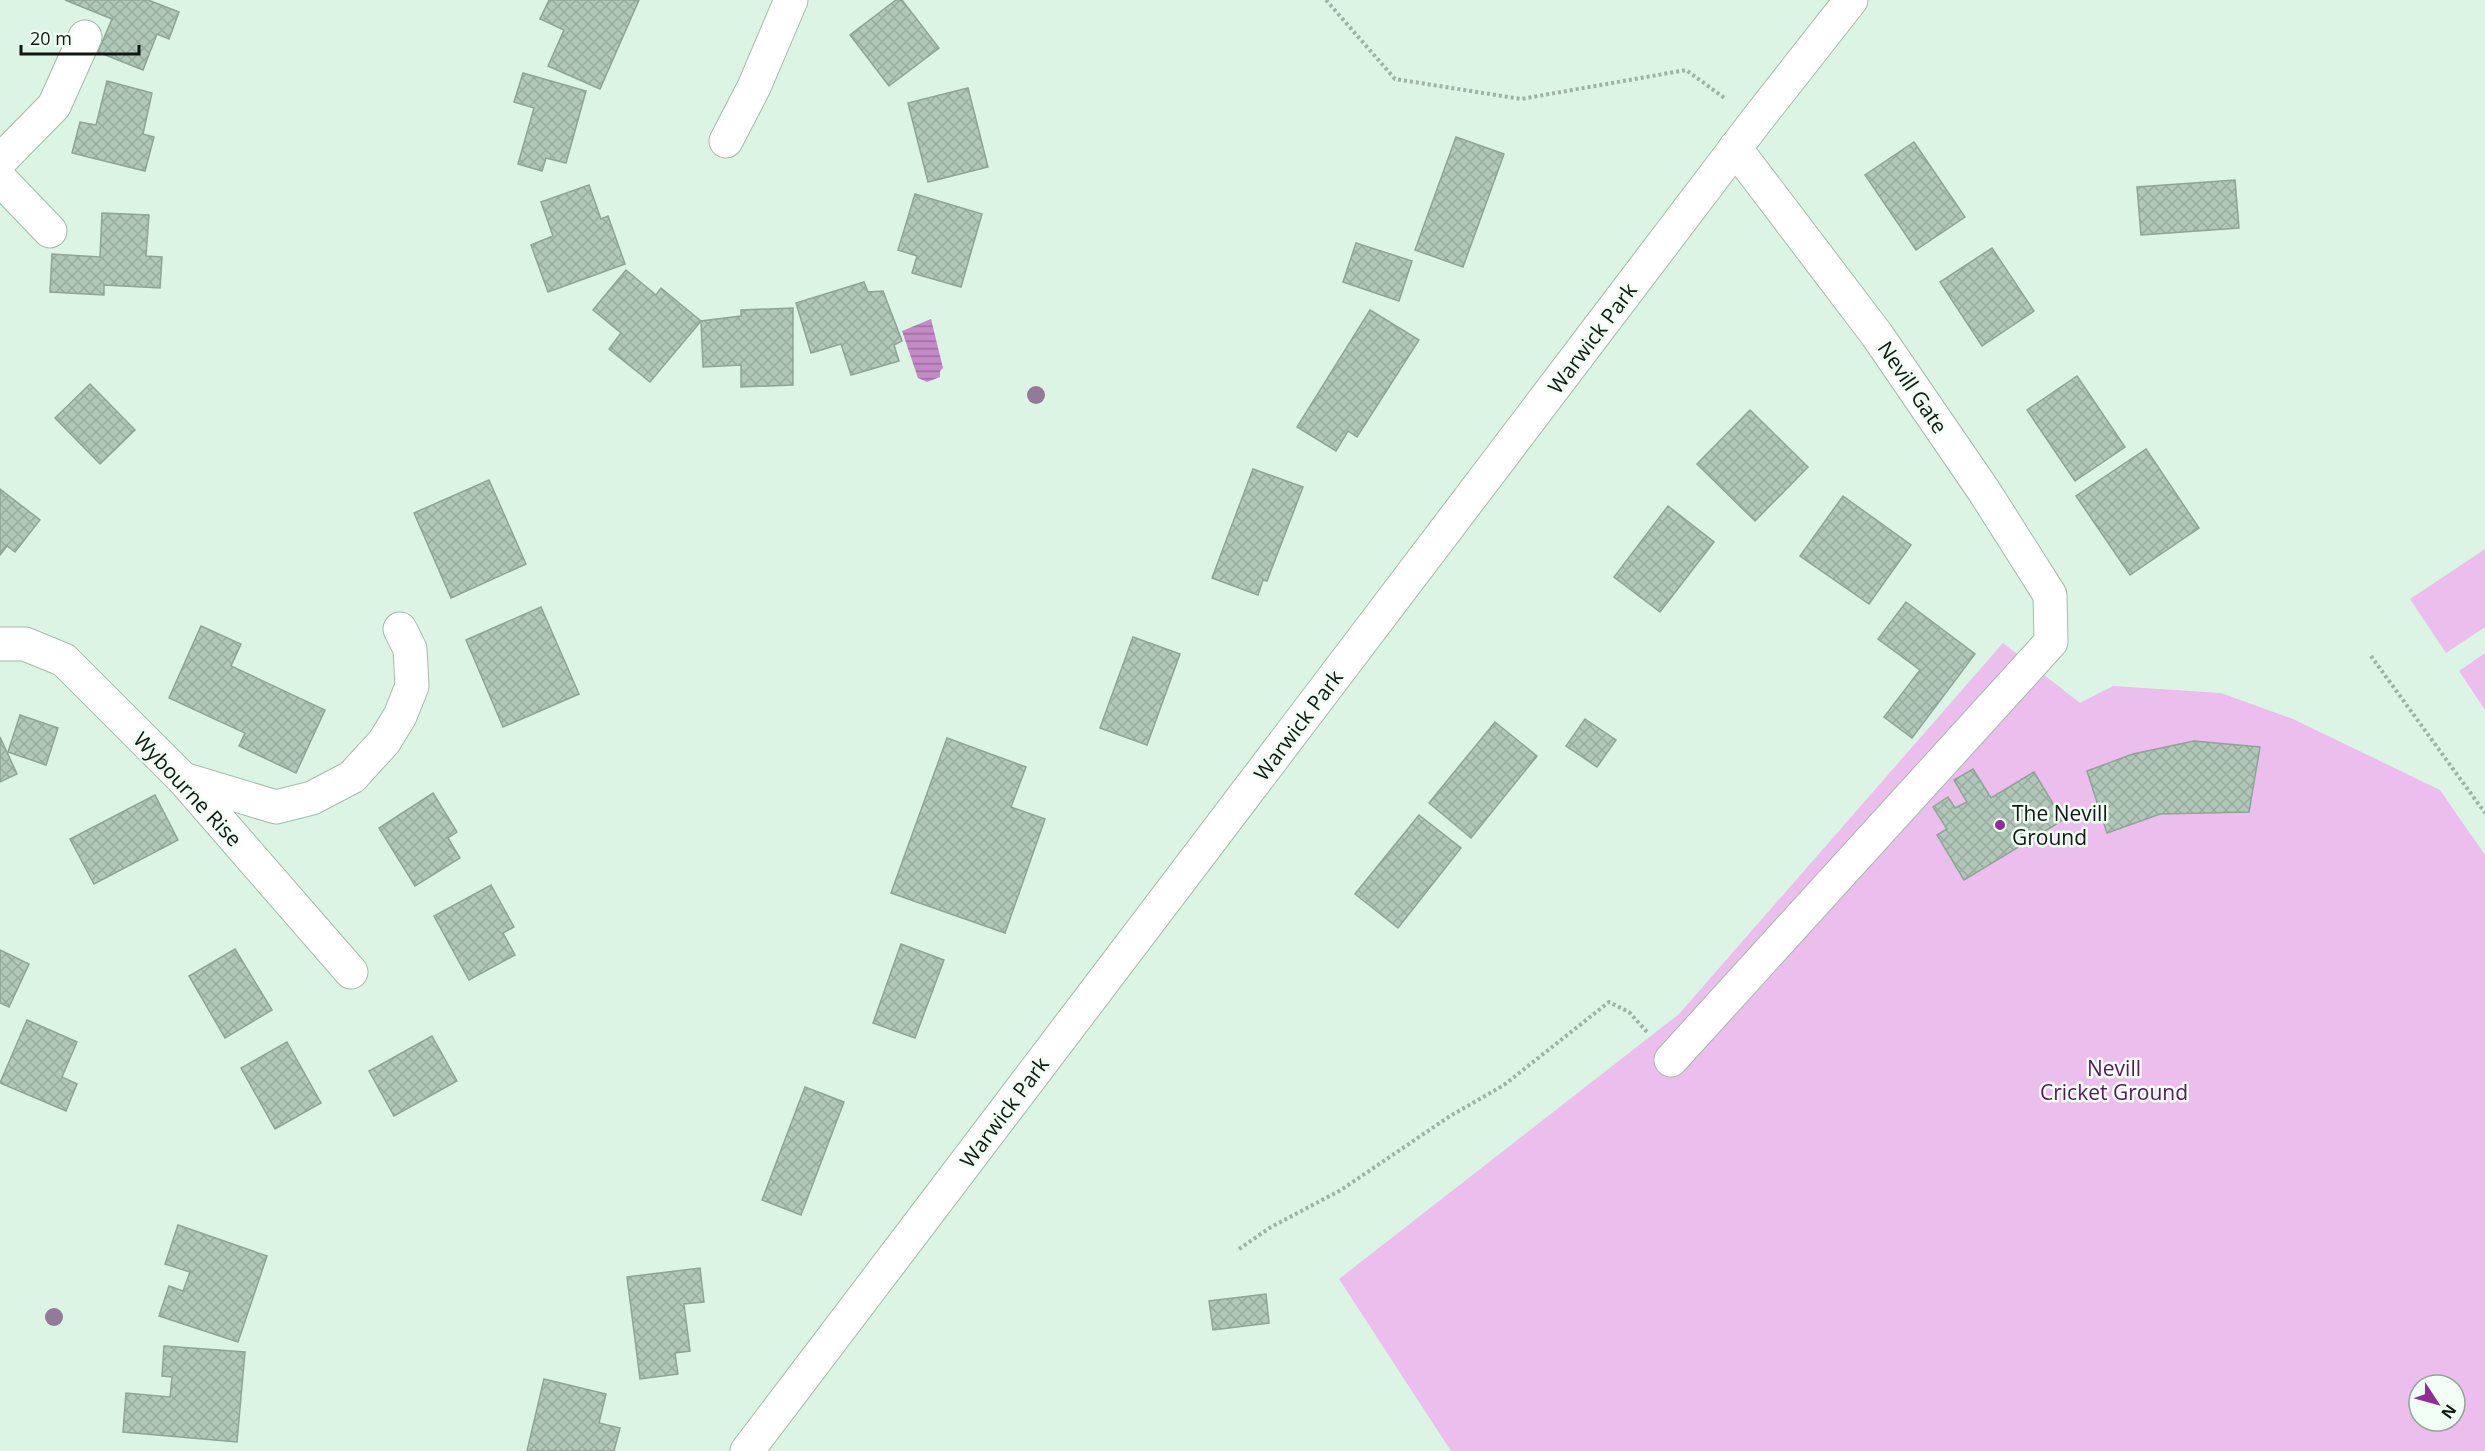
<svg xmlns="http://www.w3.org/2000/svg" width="2485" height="1451" font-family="'Open Sans',sans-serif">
<defs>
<pattern id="water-rules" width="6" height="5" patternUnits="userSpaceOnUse" patternTransform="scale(1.5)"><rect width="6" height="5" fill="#c38ac5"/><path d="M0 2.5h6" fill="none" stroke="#9d709f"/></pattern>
<pattern id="building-cross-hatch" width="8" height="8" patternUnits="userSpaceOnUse" patternTransform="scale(1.5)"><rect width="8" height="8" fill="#b1c8b8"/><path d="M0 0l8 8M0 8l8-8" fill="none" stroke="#97ab9d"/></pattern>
</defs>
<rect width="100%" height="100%" fill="#dcf4e4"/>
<g fill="#ebbeed" fill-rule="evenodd">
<path d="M 2485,549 L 2485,627 L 2446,653 L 2410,599 Z"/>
<path d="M 2003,643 L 2080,703 L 2113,686 L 2221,693 L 2293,719 L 2440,790 L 2485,855 L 2485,1451 L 1451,1451 L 1339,1279 L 1679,1014 ZM 2419,1385 L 2455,1385 L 2455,1421 L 2419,1421 Z"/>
<path d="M 2485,653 L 2485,710 L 2459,671 Z"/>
</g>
<path fill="url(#water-rules)" d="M 931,319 L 943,368 L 940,371 L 940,377 L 927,382 L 918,378 L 902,331 Z"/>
<g fill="url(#building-cross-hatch)" stroke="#8ea495" stroke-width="1.5">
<path d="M 65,0 L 148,0 L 179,12 L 169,39 L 157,34 L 143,70 L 98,52 L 112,19 Z"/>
<path d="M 549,0 L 639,0 L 600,89 L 548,66 L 564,30 L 540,19 Z"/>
<path d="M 896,0 L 902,0 L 939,48 L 889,86 L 850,35 Z"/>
<path d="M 523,73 L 586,91 L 566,163 L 546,158 L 542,171 L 518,164 L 534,108 L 514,102 Z"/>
<path d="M 107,81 L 152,93 L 143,134 L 154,137 L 145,171 L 72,153 L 80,122 L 96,125 Z"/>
<path d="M 968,88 L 988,167 L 928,182 L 908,103 Z"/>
<path d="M 1456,137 L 1504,154 L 1463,267 L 1415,250 Z"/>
<path d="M 1914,142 L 1965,217 L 1916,250 L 1865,175 Z"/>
<path d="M 2235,180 L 2239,228 L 2141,235 L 2137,187 Z"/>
<path d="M 589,185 L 601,219 L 608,216 L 625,264 L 548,292 L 531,245 L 553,236 L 541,202 Z"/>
<path d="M 915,194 L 982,214 L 961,287 L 912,273 L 917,256 L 898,250 Z"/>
<path d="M 102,213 L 149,215 L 146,256 L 162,257 L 160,288 L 104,285 L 104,295 L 50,292 L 52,254 L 100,257 Z"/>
<path d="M 1356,243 L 1412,261 L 1399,301 L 1343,282 Z"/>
<path d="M 1992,248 L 2034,311 L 1982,346 L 1940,282 Z"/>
<path d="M 626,270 L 656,295 L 661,288 L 701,321 L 650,382 L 609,349 L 621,333 L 593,310 Z"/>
<path d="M 864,282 L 868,292 L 883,291 L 902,341 L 894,345 L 899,361 L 851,375 L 841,344 L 811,353 L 796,303 Z"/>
<path d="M 793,308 L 793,385 L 741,387 L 741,365 L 703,367 L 701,321 L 741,316 L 741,310 Z"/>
<path d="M 1370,310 L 1419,340 L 1357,437 L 1348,431 L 1336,451 L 1297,427 Z"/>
<path d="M 2077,376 L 2125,447 L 2075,481 L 2027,410 Z"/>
<path d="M 90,384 L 135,430 L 100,464 L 55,418 Z"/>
<path d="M 1750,410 L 1808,467 L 1755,521 L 1697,464 Z"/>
<path d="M 2146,449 L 2199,528 L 2130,575 L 2076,496 Z"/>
<path d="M 1253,469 L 1303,487 L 1267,581 L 1263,580 L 1258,595 L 1212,578 Z"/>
<path d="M 489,480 L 526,564 L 451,598 L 414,513 Z"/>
<path d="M 0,489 L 40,520 L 15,552 L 7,546 L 0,555 Z"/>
<path d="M 1843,496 L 1911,545 L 1869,604 L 1800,556 Z"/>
<path d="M 1668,506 L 1714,542 L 1660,612 L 1614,577 Z"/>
<path d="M 1906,602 L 1975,654 L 1912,738 L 1884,717 L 1920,670 L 1878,639 Z"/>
<path d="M 541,607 L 579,694 L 503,727 L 466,640 Z"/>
<path d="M 201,626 L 241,644 L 231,666 L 325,710 L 296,773 L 239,746 L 245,733 L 169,698 Z"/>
<path d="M 1133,637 L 1180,654 L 1147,745 L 1100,728 Z"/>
<path d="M 20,715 L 58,728 L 46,765 L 8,752 Z"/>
<path d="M 1585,719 L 1616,740 L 1597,767 L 1566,746 Z"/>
<path d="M 1495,722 L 1537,756 L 1471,838 L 1429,803 Z"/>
<path d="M 0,737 L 17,774 L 0,782 Z"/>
<path d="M 947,738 L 1026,767 L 1011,807 L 1045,819 L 1005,933 L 891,893 Z"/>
<path d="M 2194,741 L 2260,747 L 2249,812 L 2160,814 L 2107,833 L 2087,771 L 2133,754 Z"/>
<path d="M 1973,769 L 1991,798 L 2034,772 L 2063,820 L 1964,880 L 1937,835 L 1947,829 L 1933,807 L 1948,797 L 1955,808 L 1967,802 L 1954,780 Z"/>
<path d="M 433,793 L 457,832 L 448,838 L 460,858 L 415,886 L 379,828 Z"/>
<path d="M 155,795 L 178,840 L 94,884 L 70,839 Z"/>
<path d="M 1419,815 L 1461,848 L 1398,928 L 1355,894 Z"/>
<path d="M 491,885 L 514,927 L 503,933 L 515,955 L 469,980 L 434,916 Z"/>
<path d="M 901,944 L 944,960 L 915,1038 L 873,1023 Z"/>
<path d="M 235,949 L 272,1010 L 225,1038 L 189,976 Z"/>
<path d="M 0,950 L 29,964 L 9,1007 L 0,1003 Z"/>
<path d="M 27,1020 L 77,1042 L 62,1077 L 77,1084 L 66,1111 L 0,1083 Z"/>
<path d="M 432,1036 L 457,1081 L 394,1116 L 369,1071 Z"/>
<path d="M 287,1042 L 321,1103 L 275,1129 L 241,1068 Z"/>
<path d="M 805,1087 L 844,1102 L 801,1215 L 762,1200 Z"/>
<path d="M 178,1225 L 267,1256 L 238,1342 L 159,1316 L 169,1286 L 183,1291 L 190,1272 L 165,1264 Z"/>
<path d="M 700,1268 L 704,1302 L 684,1304 L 690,1351 L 675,1353 L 678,1374 L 640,1379 L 627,1277 Z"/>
<path d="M 1266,1294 L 1269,1323 L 1213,1330 L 1209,1301 Z"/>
<path d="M 164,1346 L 245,1352 L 237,1442 L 123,1432 L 126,1393 L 170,1397 L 172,1377 L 162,1376 Z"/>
<path d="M 544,1379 L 606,1394 L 599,1423 L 620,1428 L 614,1451 L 527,1451 Z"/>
</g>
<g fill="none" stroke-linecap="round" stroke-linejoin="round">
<g stroke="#a4baab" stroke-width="35">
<g id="minor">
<path d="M 726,141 L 754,87 L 791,0"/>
<path d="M 0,161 L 54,106 L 85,37"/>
<path d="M 0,179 L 50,231"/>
<path d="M 0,644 L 25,644 L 64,660 L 183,779 L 351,972"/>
<path d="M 183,779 L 276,807 L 312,798 L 352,777 L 384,742 L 400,716 L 412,686 L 410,649 L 400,629"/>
<path d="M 1671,1060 L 2051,642 L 2050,595 L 1984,491 L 1877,335 L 1735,148"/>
<path d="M 747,1451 L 1756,121 L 1851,0"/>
</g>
</g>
<g stroke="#9eb2a5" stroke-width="4" stroke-dasharray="3 3" stroke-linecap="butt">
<path d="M 1326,0 L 1395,79 L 1521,99 L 1686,70 L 1726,99"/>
<path d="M 2371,656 L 2485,813"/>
<path d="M 1239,1249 L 1271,1227 L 1341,1190 L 1450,1116 L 1504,1085 L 1609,1002 L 1629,1012 L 1647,1032"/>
</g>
<use href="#minor" stroke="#fff" stroke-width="33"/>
</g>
<g fill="#94799a">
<circle cx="1036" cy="395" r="9"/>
<circle cx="54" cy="1317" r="9"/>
</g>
<circle fill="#902e96" stroke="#f0fef4" stroke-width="2" cx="2000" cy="825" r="6"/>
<g text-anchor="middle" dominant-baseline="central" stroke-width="5" stroke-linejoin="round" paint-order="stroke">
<g font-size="21" fill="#0f1712" stroke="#f0fef4">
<text transform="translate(1592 338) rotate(-53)">Warwick Park</text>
<text transform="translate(1913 387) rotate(56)">Nevill Gate</text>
<text transform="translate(1298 725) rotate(-53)">Warwick Park</text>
<text transform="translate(188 789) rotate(47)">Wybourne Rise</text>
<text transform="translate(1004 1112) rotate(-53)">Warwick Park</text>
</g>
<g font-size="21" fill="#0f1712" stroke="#f0fef4" text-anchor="start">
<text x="2012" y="813">The Nevill<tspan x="2012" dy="24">Ground</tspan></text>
</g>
<g font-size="21" fill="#5a155e" stroke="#f0fef4">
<text x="2114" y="1068">Nevill<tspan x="2114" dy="24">Cricket Ground</tspan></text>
</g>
</g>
<g transform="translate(2437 1403) rotate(126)"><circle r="28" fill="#f0fef4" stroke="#96a29a" stroke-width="1.5"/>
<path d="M0-4.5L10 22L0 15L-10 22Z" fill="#902e96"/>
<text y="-9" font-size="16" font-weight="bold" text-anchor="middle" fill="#0f1712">N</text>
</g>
<path d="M21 45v9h118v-9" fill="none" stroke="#0f1712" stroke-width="3"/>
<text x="30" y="45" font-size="18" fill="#0f1712" stroke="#f0fef4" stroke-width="4.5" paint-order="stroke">20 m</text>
</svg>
